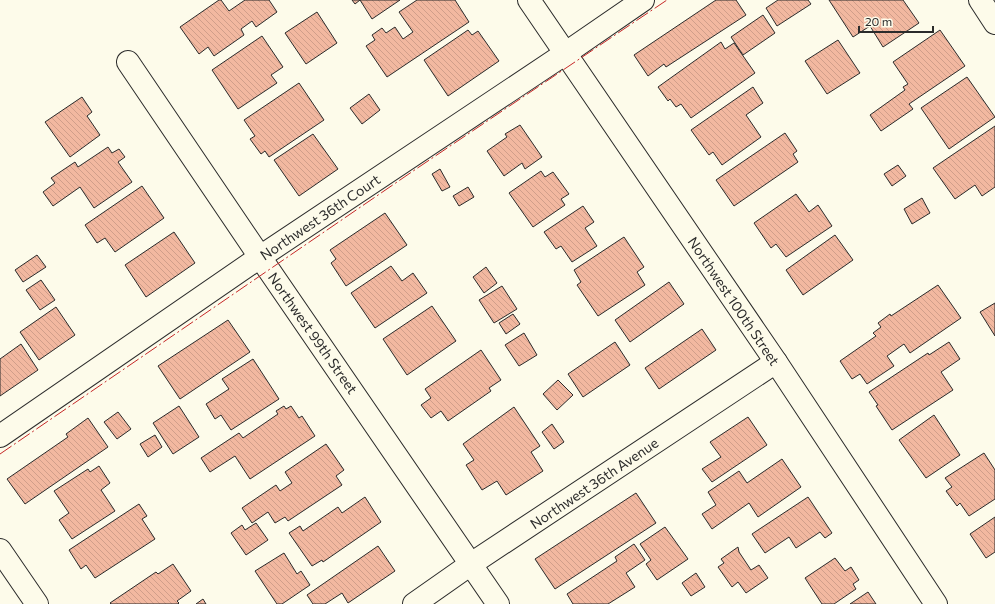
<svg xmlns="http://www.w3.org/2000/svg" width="995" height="604" font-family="Commissioner,sans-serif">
<defs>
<pattern id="building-back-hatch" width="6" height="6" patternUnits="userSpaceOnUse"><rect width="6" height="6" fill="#f2b8a0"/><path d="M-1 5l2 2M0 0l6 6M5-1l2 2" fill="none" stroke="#d09e8a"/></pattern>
</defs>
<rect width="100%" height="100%" fill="#fdfbea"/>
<g fill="url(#building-back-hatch)" stroke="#2b2b2b">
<path d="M 219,0 L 221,0 L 229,11 L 245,0 L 269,0 L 277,12 L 256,27 L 252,21 L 241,29 L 244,35 L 214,56 L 208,47 L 199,54 L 180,27 Z"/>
<path d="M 352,0 L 400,0 L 372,19 L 360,0 L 355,4 Z"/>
<path d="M 417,0 L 455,0 L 469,22 L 387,77 L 366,46 L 375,40 L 372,35 L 382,28 L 386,33 L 395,27 L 403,39 L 413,32 L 399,12 Z"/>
<path d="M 716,0 L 736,0 L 746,15 L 666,67 L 664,64 L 648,76 L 634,55 Z"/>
<path d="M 778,0 L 808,0 L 811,4 L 777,26 L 766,8 Z"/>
<path d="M 829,0 L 903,0 L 919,23 L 883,47 L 870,26 L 853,37 Z"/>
<path d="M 317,12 L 337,43 L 306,64 L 285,33 Z"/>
<path d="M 763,15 L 775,33 L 743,55 L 731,37 Z"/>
<path d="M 468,30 L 472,35 L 478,31 L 499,61 L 448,96 L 424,60 Z"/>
<path d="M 940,30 L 965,66 L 909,104 L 913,109 L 881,131 L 870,115 L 905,90 L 903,87 L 908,84 L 893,62 Z"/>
<path d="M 262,36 L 283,67 L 271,75 L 277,83 L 238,109 L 212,70 Z"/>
<path d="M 838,40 L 860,73 L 827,94 L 805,61 Z"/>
<path d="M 721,42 L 725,49 L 734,43 L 755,73 L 691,118 L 681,104 L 676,107 L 670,99 L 668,101 L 658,87 Z"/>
<path d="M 967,77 L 995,117 L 949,149 L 921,108 Z"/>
<path d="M 299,83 L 324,120 L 269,157 L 265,151 L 261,154 L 250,139 L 255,136 L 244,120 Z"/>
<path d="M 753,87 L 763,103 L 746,115 L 761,137 L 722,165 L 713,152 L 709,155 L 691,130 Z"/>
<path d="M 369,94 L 380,110 L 362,124 L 350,108 Z"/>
<path d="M 82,97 L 92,112 L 87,116 L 100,135 L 70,157 L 45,122 Z"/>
<path d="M 520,125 L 542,157 L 525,169 L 522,163 L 504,176 L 487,151 L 507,137 L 505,134 Z"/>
<path d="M 995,126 L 995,187 L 982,196 L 975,185 L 955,199 L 933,168 Z"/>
<path d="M 785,133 L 797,151 L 793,154 L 798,162 L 734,206 L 716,180 Z"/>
<path d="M 313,134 L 338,169 L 299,196 L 274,160 Z"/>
<path d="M 108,147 L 112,153 L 119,149 L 125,157 L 118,162 L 132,182 L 94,208 L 80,187 L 53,206 L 43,192 L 55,183 L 51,178 L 75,162 L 78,167 Z"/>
<path d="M 898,165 L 906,176 L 892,186 L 884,174 Z"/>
<path d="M 440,169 L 450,187 L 442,191 L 432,174 Z"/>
<path d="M 541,171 L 545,177 L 553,172 L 569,194 L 561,199 L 565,205 L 533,227 L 509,193 Z"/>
<path d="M 142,186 L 164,218 L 115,252 L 105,238 L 97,243 L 85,225 Z"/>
<path d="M 468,187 L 474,197 L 459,206 L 453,196 Z"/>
<path d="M 796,194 L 809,212 L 818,205 L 832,226 L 786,257 L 776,244 L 771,248 L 754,223 Z"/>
<path d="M 922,198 L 930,213 L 912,224 L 904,209 Z"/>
<path d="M 583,206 L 594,222 L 585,228 L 597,246 L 572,262 L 561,246 L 556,249 L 544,232 Z"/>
<path d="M 385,213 L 407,245 L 346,286 L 331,263 L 336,259 L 330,250 Z"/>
<path d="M 174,232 L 195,263 L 146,297 L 125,265 Z"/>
<path d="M 835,235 L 853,260 L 803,295 L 786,270 Z"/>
<path d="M 624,237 L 644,267 L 637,272 L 645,285 L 598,316 L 577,285 L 581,282 L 574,270 Z"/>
<path d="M 37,255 L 46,267 L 23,282 L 15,270 Z"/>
<path d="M 391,266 L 402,281 L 413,273 L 427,293 L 375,328 L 351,293 Z"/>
<path d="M 486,267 L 497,283 L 484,293 L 473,277 Z"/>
<path d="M 41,280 L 55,300 L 40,310 L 26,290 Z"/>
<path d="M 669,282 L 684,304 L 630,342 L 615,320 Z"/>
<path d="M 938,285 L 961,318 L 910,353 L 904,344 L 887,356 L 894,366 L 867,384 L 860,374 L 852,379 L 840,361 L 876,336 L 873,333 L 881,327 L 878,323 L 890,314 L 891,316 Z"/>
<path d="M 502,286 L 517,309 L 494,323 L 479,300 Z"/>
<path d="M 995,303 L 995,336 L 980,312 Z"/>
<path d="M 432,306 L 456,341 L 407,375 L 383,339 Z"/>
<path d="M 56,307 L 75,335 L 39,360 L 20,332 Z"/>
<path d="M 513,314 L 520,324 L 506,334 L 499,323 Z"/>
<path d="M 228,320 L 250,352 L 180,399 L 158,366 Z"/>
<path d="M 702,329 L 716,350 L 659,389 L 645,368 Z"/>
<path d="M 524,333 L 537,355 L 519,366 L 505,345 Z"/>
<path d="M 615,342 L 630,365 L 583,397 L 568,374 Z"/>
<path d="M 949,342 L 960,359 L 941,372 L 953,390 L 892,430 L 876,406 L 878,405 L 869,392 L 928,353 L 929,355 Z"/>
<path d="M 21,344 L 38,370 L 0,396 L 0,359 Z"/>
<path d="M 481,350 L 501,380 L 489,388 L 491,391 L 448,421 L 441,411 L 431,418 L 421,405 L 431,398 L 425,389 Z"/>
<path d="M 253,359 L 279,399 L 231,430 L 221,415 L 215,419 L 206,404 L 229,389 L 222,379 Z"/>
<path d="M 558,380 L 573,395 L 557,410 L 543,394 Z"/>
<path d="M 179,406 L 199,437 L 173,454 L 153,423 Z"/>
<path d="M 284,406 L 286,409 L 291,406 L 299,418 L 302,416 L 315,436 L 250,479 L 235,456 L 210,472 L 201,458 L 239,433 L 243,438 L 278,414 L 276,411 Z"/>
<path d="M 514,407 L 540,446 L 531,452 L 543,471 L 506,495 L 497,481 L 482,490 L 466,465 L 474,460 L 463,444 Z"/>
<path d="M 118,412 L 131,429 L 117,439 L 104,422 Z"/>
<path d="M 934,415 L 960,455 L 926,478 L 899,440 Z"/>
<path d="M 748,417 L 767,445 L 712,482 L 702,469 L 721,457 L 710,442 Z"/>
<path d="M 88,418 L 108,447 L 25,504 L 7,479 L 68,437 L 66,434 Z"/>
<path d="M 552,424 L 564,442 L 554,449 L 542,432 Z"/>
<path d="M 155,435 L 162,447 L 148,457 L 140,444 Z"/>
<path d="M 326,444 L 344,470 L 336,476 L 342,485 L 288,521 L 285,517 L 275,523 L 268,512 L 252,523 L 242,508 L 276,485 L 280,491 L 292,483 L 285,472 Z"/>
<path d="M 984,453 L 995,470 L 995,499 L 969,516 L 960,503 L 957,506 L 946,491 L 952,487 L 945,478 Z"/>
<path d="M 782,459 L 801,487 L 758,517 L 749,503 L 712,529 L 702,514 L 716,505 L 708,492 L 739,471 L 747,483 Z"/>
<path d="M 99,466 L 110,483 L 101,490 L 115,511 L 72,539 L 59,520 L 69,513 L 54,491 L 88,469 L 90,472 Z"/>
<path d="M 636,493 L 656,523 L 555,589 L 535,559 Z"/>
<path d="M 365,497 L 381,522 L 323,562 L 322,560 L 312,566 L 289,533 L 300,526 L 303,531 L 338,507 L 342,513 Z"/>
<path d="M 808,497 L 832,533 L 825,538 L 820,532 L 796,548 L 789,537 L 765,553 L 752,534 Z"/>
<path d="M 139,504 L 147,516 L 142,519 L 155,539 L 95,578 L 86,565 L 81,569 L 69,550 Z"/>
<path d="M 995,517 L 995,552 L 986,558 L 970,534 Z"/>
<path d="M 256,523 L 268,540 L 246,555 L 231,533 L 242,525 L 245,530 Z"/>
<path d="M 665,527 L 688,559 L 657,580 L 646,564 L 651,560 L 640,544 Z"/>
<path d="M 634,544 L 645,560 L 626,573 L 635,587 L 608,604 L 573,604 L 567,594 L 617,561 L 615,557 Z"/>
<path d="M 378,546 L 395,571 L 348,603 L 342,593 L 325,604 L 313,604 L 307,595 Z"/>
<path d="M 738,547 L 739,552 L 751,570 L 759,565 L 768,578 L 746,593 L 738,582 L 732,587 L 718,567 L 724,563 L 721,559 Z"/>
<path d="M 284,553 L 297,574 L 301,571 L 310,585 L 282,604 L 277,604 L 255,571 Z"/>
<path d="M 835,558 L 845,571 L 851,567 L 859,580 L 853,584 L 856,589 L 834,604 L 822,604 L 805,578 Z"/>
<path d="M 173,564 L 191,591 L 177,601 L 179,603 L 178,604 L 111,604 L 110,603 L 156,572 L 158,574 Z"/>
<path d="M 696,573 L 705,587 L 691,596 L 682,583 Z"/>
<path d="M 868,592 L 876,604 L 850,604 Z"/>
<path d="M 203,599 L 206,604 L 196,604 Z"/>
</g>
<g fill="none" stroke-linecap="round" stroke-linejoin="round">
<g stroke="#2b2b2b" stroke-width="24">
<g id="street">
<path d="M 529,0 L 776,362 L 936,604"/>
<path d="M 980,0 L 995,23"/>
<path d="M 128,62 L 260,257 L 498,604"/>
<path d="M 0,436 L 260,257 L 566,53 L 643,0"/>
<path d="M 0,550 L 37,604"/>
<path d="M 414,604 L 471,564 L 776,362"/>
</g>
</g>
<use href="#street" stroke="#fdfbea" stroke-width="22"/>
<path stroke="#c62828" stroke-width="1" stroke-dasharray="14 3 2 3" stroke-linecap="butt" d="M 0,454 L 419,167 L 667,0"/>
</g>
<g text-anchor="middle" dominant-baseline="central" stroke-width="3" stroke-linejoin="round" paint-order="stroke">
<g font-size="14" fill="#2b2b2b" stroke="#fdfbea">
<text transform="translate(320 217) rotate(-34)">Northwest 36th Court</text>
<text transform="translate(734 301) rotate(56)">Northwest 100th Street</text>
<text transform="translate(313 333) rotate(55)">Northwest 99th Street</text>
<text transform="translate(594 483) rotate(-34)">Northwest 36th Avenue</text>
</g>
</g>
<path d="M859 26v6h74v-6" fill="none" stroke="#2b2b2b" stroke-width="2"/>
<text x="865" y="26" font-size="12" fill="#2b2b2b" stroke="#fdfbea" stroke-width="3" paint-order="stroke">20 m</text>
</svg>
